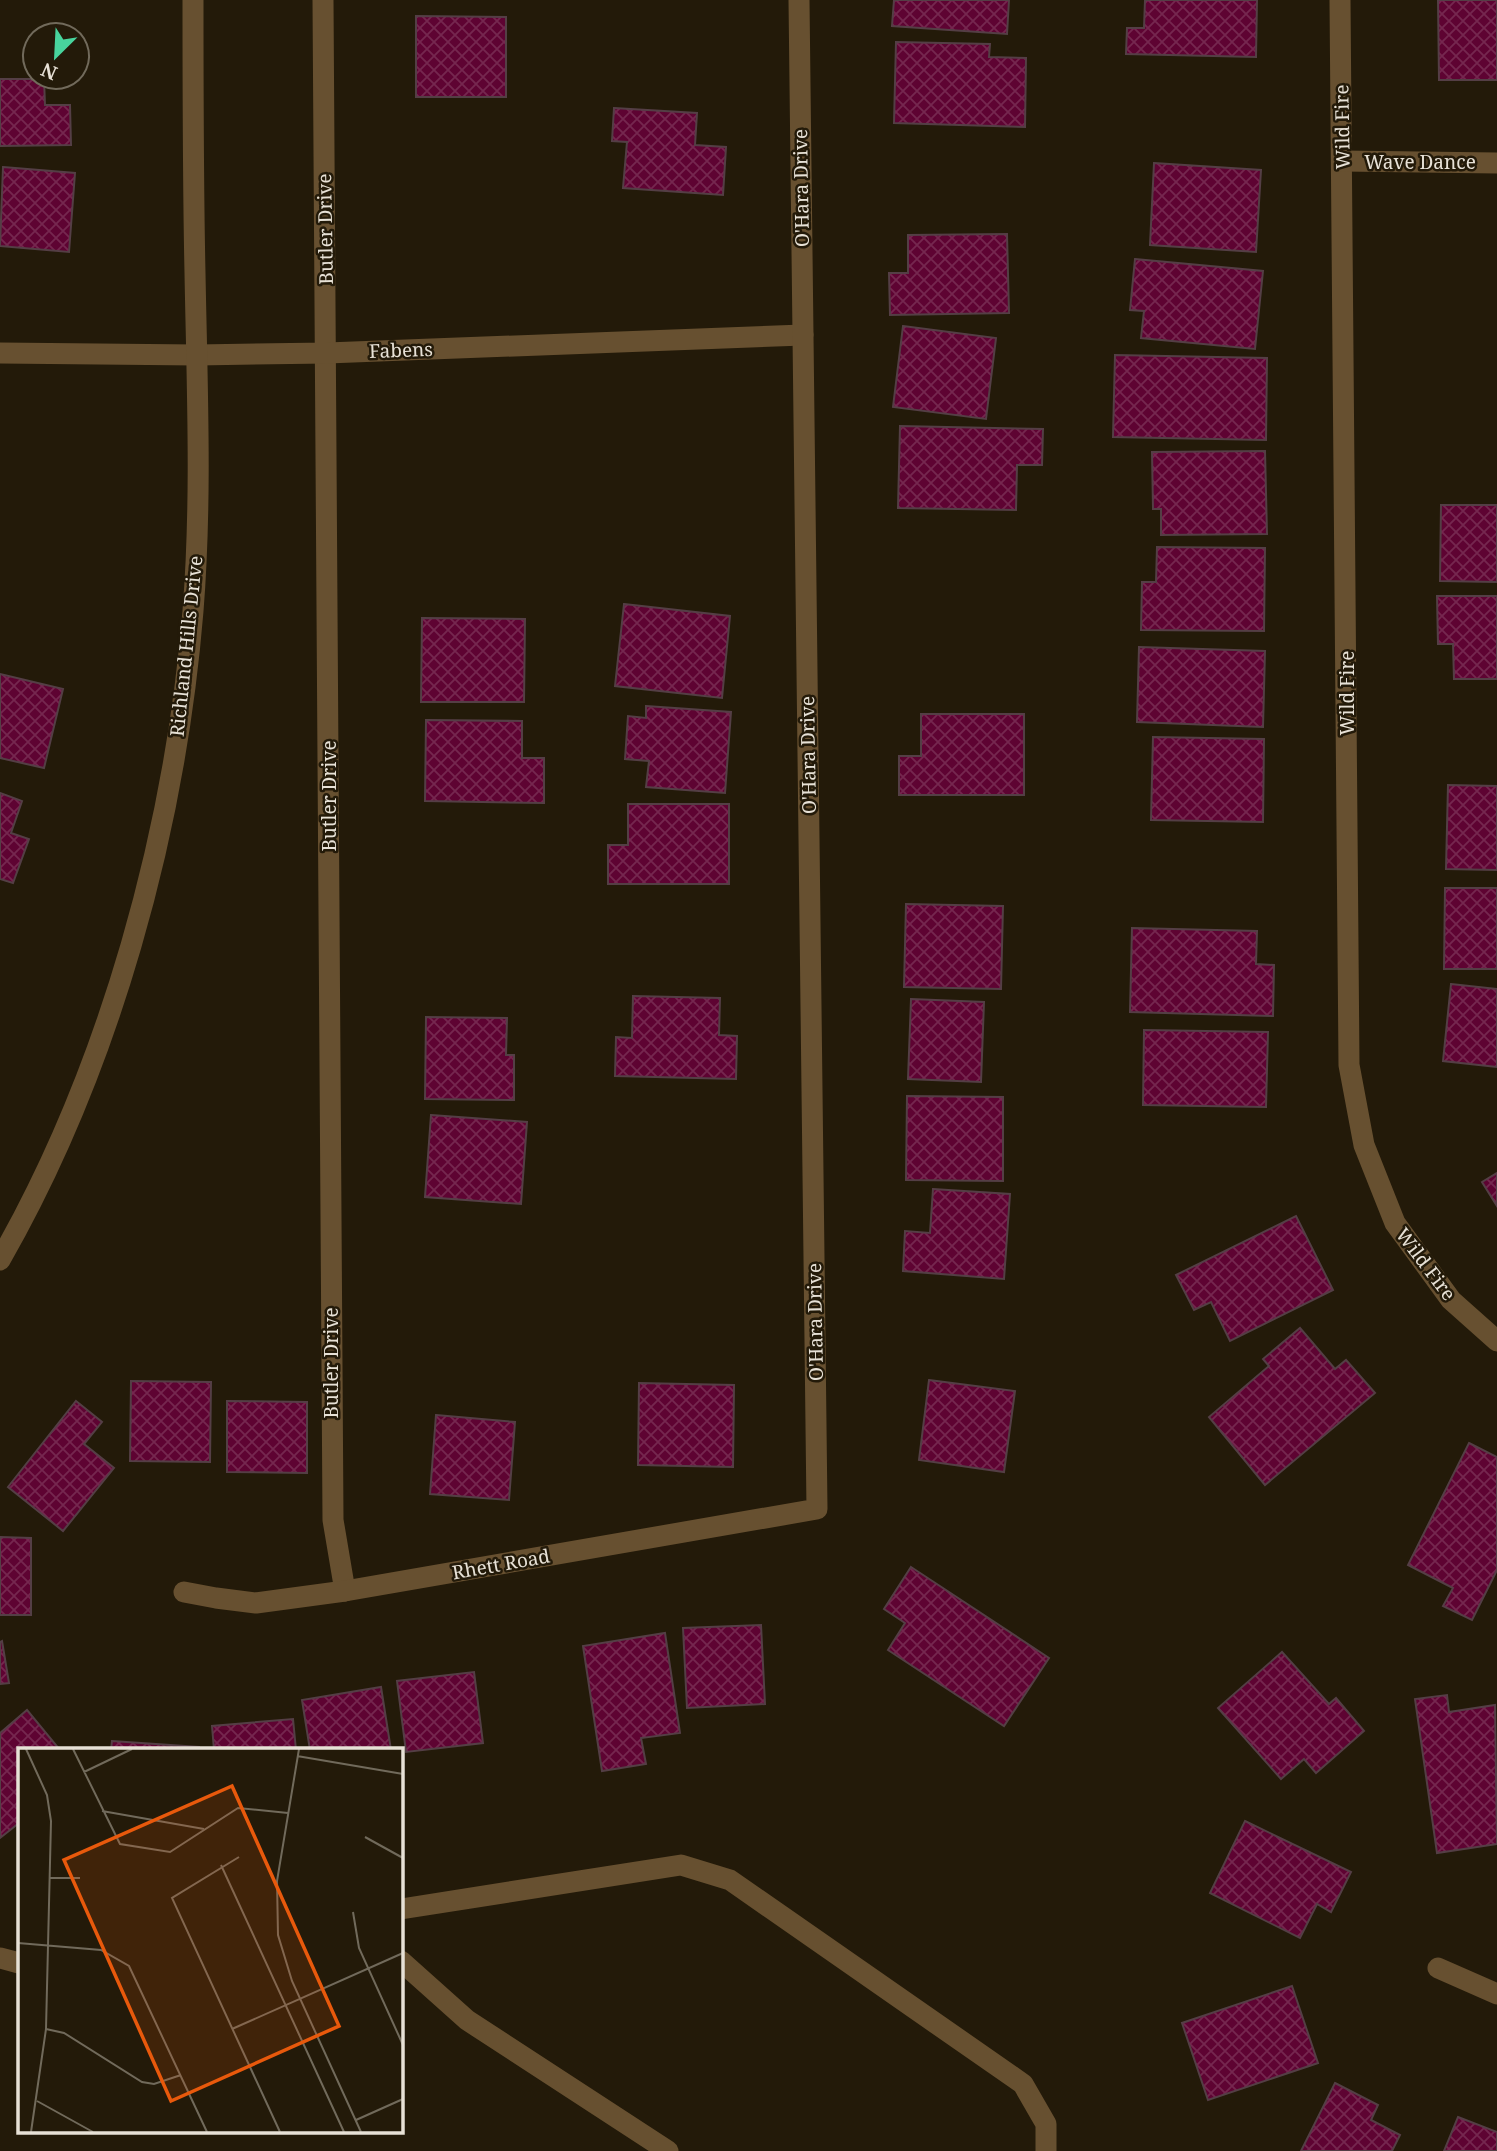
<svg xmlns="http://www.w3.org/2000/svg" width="1497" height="2151" font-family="'Noto Serif',serif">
<defs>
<pattern id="building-cross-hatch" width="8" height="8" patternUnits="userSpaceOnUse" patternTransform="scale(1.75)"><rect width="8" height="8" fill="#5e0332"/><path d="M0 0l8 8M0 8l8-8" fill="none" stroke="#75274f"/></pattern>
</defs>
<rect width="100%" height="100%" fill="#231a09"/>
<g fill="url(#building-cross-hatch)" stroke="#543e45" stroke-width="2">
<path d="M 894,0 L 1009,0 L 1007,34 L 892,26 Z"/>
<path d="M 1145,0 L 1257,0 L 1256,57 L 1126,54 L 1127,28 L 1144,28 Z"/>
<path d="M 1438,0 L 1497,0 L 1497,80 L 1439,80 Z"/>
<path d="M 416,16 L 506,17 L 506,97 L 416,97 Z"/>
<path d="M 896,42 L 990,44 L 989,57 L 1026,58 L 1025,127 L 894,123 Z"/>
<path d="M 0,79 L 44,79 L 45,105 L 70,105 L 71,145 L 0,146 Z"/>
<path d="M 614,108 L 697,113 L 695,145 L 726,147 L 723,195 L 623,188 L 627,142 L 612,141 Z"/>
<path d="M 1154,163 L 1261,170 L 1256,252 L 1150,245 Z"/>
<path d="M 3,167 L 75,173 L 69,252 L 0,246 Z"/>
<path d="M 1007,234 L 1009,313 L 890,315 L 889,273 L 908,273 L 908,235 Z"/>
<path d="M 1135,259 L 1263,271 L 1255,349 L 1141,338 L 1144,311 L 1130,310 Z"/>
<path d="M 903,326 L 996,338 L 986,419 L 893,407 Z"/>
<path d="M 1115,355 L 1267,358 L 1266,440 L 1113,437 Z"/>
<path d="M 900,426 L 1043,429 L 1042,465 L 1017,465 L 1016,510 L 898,508 Z"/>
<path d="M 1265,451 L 1267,534 L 1161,535 L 1161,509 L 1153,509 L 1152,452 Z"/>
<path d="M 1441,505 L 1497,505 L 1497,582 L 1440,581 Z"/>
<path d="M 1157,547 L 1265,548 L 1264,631 L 1141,630 L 1142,582 L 1156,582 Z"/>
<path d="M 1437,596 L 1497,596 L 1497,679 L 1454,679 L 1453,644 L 1438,644 Z"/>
<path d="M 624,604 L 730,616 L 722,698 L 615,686 Z"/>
<path d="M 422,618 L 525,619 L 524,702 L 421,702 Z"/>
<path d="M 1139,647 L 1265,651 L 1263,727 L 1137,722 Z"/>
<path d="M 0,674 L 63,689 L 44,768 L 0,758 Z"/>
<path d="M 646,706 L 731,712 L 725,793 L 646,787 L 649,761 L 625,759 L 628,716 L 646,718 Z"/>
<path d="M 921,714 L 1024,714 L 1024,795 L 899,795 L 899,756 L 921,756 Z"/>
<path d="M 426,720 L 522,721 L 522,758 L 544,758 L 544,803 L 425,801 Z"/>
<path d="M 1153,737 L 1264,739 L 1263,822 L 1151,820 Z"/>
<path d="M 1448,785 L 1497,786 L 1497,870 L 1446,869 Z"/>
<path d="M 0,793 L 22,801 L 11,833 L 29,839 L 13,883 L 0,879 Z"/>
<path d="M 628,804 L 729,804 L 729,884 L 608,884 L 608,845 L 628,845 Z"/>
<path d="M 1445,888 L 1497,888 L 1497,969 L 1444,969 Z"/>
<path d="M 906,904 L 1003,906 L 1001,989 L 904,987 Z"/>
<path d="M 1132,928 L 1257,931 L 1256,964 L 1274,965 L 1273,1016 L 1130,1012 Z"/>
<path d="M 1451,984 L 1497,989 L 1497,1067 L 1443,1061 Z"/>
<path d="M 633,996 L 720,998 L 719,1035 L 737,1036 L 736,1079 L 615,1076 L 616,1037 L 632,1038 Z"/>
<path d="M 911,999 L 984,1002 L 981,1082 L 908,1079 Z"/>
<path d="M 426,1017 L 507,1018 L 506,1055 L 514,1055 L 514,1100 L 425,1099 Z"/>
<path d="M 1144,1030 L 1268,1032 L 1266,1107 L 1143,1105 Z"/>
<path d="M 907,1096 L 1003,1097 L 1003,1181 L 906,1180 Z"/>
<path d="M 431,1115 L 527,1122 L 521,1204 L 425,1197 Z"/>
<path d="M 1497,1173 L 1497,1206 L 1482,1182 Z"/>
<path d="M 933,1189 L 1010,1194 L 1004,1279 L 903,1271 L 905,1231 L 930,1233 Z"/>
<path d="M 1296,1216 L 1333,1290 L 1230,1341 L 1211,1302 L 1194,1310 L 1176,1275 Z"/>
<path d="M 1300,1328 L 1335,1369 L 1346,1360 L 1375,1393 L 1265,1485 L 1209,1417 L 1269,1366 L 1263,1359 Z"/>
<path d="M 929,1380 L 1015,1391 L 1004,1472 L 919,1460 Z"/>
<path d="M 131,1381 L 211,1382 L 210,1462 L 130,1461 Z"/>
<path d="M 639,1383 L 734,1385 L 733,1467 L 638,1465 Z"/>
<path d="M 76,1401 L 102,1422 L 84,1444 L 114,1468 L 63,1531 L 8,1487 Z"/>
<path d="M 227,1401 L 307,1402 L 307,1473 L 227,1472 Z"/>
<path d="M 436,1415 L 515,1422 L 509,1500 L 430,1494 Z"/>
<path d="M 1469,1443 L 1497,1457 L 1497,1570 L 1472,1620 L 1443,1606 L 1453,1588 L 1408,1565 Z"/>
<path d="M 0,1537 L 31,1538 L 31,1615 L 0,1615 Z"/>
<path d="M 911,1567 L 1049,1658 L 1004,1726 L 888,1650 L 905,1623 L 884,1609 Z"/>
<path d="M 761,1625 L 765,1704 L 687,1708 L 683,1628 Z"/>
<path d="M 665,1633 L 680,1733 L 641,1738 L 646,1764 L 602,1771 L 583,1646 Z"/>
<path d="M 2,1641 L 9,1683 L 0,1684 L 0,1642 Z"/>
<path d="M 1282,1652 L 1329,1704 L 1336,1698 L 1364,1731 L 1316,1773 L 1304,1759 L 1281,1779 L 1218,1708 Z"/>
<path d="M 474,1672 L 483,1743 L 406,1752 L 397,1681 Z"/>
<path d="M 381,1687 L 391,1750 L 310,1750 L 302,1700 Z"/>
<path d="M 1447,1695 L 1449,1712 L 1495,1705 L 1497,1844 L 1437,1853 L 1415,1699 Z"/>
<path d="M 27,1710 L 60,1750 L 19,1750 L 19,1823 L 0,1838 L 0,1733 Z"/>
<path d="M 293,1719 L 296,1750 L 214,1750 L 212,1726 Z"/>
<path d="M 112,1741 L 199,1747 L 199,1750 L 111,1750 Z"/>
<path d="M 1245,1821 L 1351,1872 L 1331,1912 L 1317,1904 L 1300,1938 L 1210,1893 Z"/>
<path d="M 1292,1986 L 1318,2063 L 1208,2100 L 1182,2023 Z"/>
<path d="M 1335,2083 L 1378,2105 L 1371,2120 L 1400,2135 L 1392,2151 L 1301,2151 Z"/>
<path d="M 1458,2117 L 1497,2132 L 1497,2151 L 1444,2151 Z"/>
</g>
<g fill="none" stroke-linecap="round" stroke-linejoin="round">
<g stroke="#675030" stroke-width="21">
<path d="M 323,0 L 333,1520 L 345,1591"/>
<path d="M 1340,0 L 1349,1065 L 1364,1145 L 1395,1223 L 1451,1300 L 1497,1341"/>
<path d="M 1342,161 L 1497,163"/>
<path d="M 0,353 L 197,355 L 327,353 L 803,335"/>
<path d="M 0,1260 C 110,1068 175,830 193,611 C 202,498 197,385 195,273 C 193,182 193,91 193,0"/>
<path d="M 184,1592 L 216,1598 L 256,1603 L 345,1591 L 817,1509 L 799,0"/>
<path d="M 401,1909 L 681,1865 L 730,1880 L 1023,2084 L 1046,2124 L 1046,2151"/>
<path d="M 0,1958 L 19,1963"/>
<path d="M 401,1961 L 467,2020 L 668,2151"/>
<path d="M 1438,1968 L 1497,1994"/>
</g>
</g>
<g text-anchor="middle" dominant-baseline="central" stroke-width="5" stroke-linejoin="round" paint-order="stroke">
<g font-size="19" fill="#e7e1d6" stroke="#231a09">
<text transform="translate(1342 127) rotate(-91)">Wild Fire</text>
<text x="1420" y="162">Wave Dance</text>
<text transform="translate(801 188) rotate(-91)">O'Hara Drive</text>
<text transform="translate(325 229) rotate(-91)">Butler Drive</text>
<text transform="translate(401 350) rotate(-2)">Fabens</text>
<text transform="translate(186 646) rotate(-84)">Richland Hills Drive</text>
<text transform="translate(1347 693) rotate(-90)">Wild Fire</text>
<text transform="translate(808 755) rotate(-91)">O'Hara Drive</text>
<text transform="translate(329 796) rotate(-90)">Butler Drive</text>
<text transform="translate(1426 1264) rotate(53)">Wild Fire</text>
<text transform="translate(815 1322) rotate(-91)">O'Hara Drive</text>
<text transform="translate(331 1363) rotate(-90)">Butler Drive</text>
<text transform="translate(501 1564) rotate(-10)">Rhett Road</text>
</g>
</g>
<g transform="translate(18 1748)">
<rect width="385" height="385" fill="#231a09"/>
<path fill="none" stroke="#716a5b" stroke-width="2" d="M 8,1 L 29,47 L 33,73 L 28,281 L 13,384M 55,1 L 102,96 L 152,104 L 220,60 L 270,65M 281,1 L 259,133 L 260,187 L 274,233 L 343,384M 279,8 L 385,26M 66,24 L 114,1M 84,63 L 186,81M 347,89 L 385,110M 221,109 L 154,150 L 262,384M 203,117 L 326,384M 31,130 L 62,130M 335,164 L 341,200 L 385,297M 0,195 L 83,202 L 111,218 L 189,384M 28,281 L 46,285 L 124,334 L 136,336 L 163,327M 214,281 L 385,205M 19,353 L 75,384M 338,372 L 385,351"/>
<path fill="#e8590c" fill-opacity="0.15" stroke="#e8590c" stroke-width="3.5" d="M 214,38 L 321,278 L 153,353 L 46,112 Z"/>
<rect width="385" height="385" fill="none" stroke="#e7e1d6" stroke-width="3.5"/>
</g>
<g transform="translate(56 56) rotate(204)"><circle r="33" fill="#231a09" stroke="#716a5b" stroke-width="2"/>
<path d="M0-5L12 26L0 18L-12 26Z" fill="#48d49d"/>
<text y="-10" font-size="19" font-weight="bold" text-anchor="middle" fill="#e7e1d6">N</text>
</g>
</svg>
